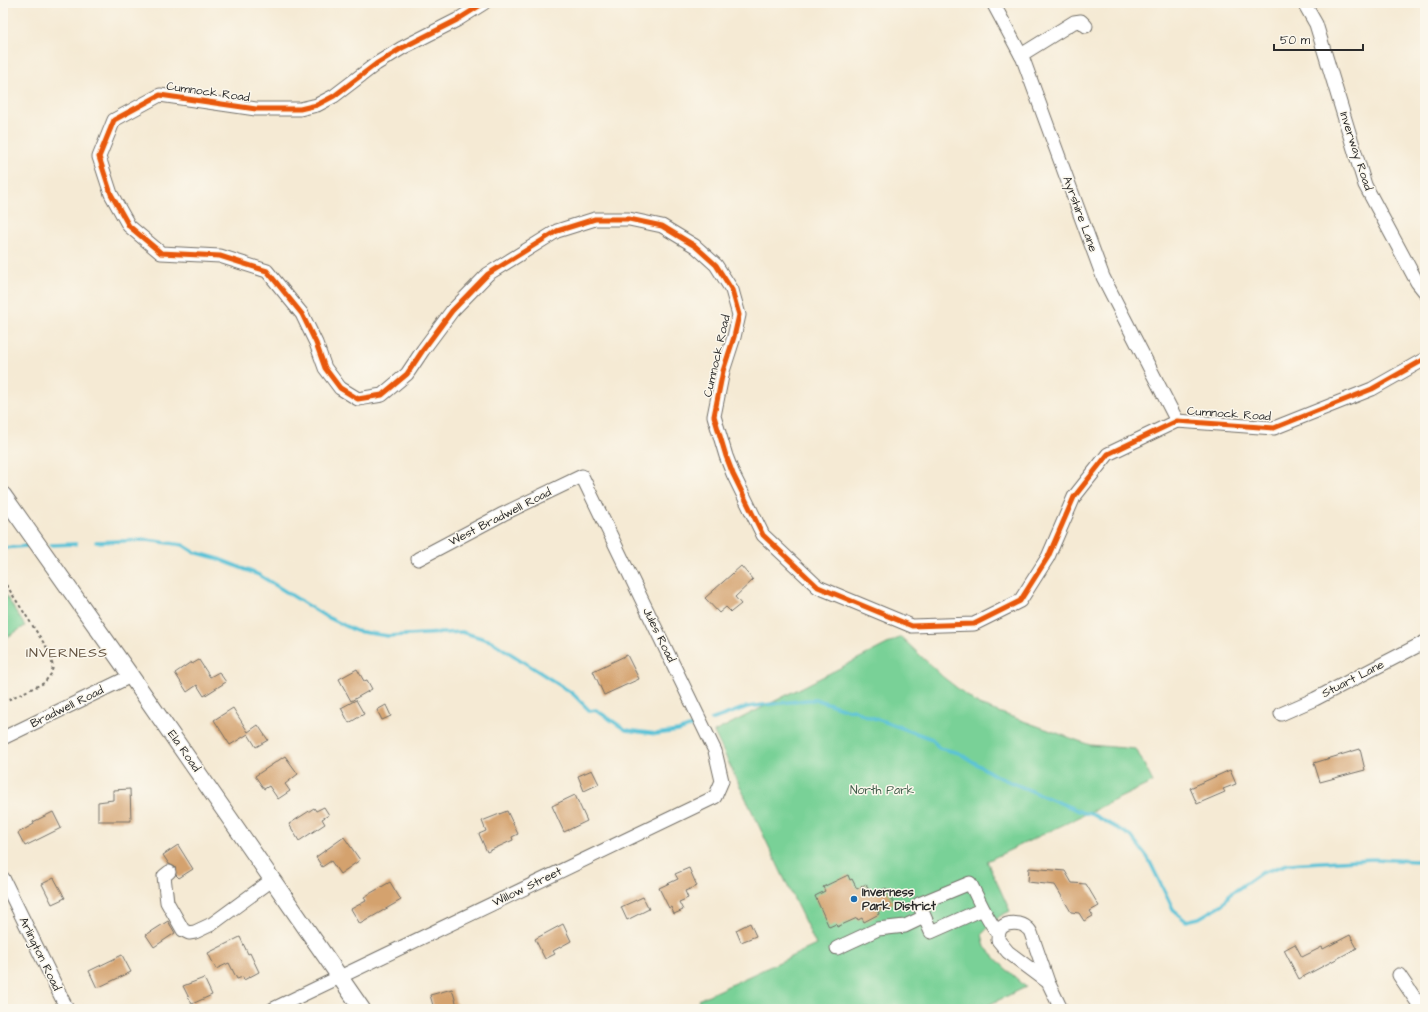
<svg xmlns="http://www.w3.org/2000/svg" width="1428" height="1012" font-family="'Architects Daughter',sans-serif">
<rect width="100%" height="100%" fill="#fbf7ec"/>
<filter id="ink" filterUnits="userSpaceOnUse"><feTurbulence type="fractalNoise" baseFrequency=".025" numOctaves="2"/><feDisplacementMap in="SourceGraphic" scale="8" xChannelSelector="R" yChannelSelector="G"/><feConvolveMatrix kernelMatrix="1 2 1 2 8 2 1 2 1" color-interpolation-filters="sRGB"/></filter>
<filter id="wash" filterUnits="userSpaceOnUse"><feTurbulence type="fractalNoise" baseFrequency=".012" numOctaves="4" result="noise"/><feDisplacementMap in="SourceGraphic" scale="16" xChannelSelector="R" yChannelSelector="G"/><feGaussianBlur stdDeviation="0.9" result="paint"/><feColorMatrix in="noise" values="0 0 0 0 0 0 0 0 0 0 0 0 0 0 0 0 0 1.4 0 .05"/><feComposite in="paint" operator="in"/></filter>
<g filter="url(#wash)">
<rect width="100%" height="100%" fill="#f5ead4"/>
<g fill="#79d197" stroke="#527e61">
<path d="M 3,591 L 25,626 L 3,640 Z"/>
<path d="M 901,637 L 943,677 L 979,705 L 1090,745 L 1136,749 L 1153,782 L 987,861 L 1010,911 L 1000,916 L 982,934 L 985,947 L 1004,967 L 1026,987 L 980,1009 L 702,1009 L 698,1000 L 816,945 L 714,732 Z"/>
</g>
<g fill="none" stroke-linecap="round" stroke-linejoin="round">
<g stroke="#5ac2d7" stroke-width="3.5">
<path d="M 96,542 L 147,540 L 183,545 L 194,552 L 216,558 L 259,575 L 325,616 L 356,631 L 388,636 L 462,632 L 491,641 L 572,693 L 590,711 L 596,710 L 626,730 L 656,734 L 678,731 L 692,726"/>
<path d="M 51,545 L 76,544"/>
<path d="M 3,548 L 27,546"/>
<path d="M 711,720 L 747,707 L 807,700 L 818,700 L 848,710 L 853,709 L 864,715 L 883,721 L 932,739 L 939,748 L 959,753 L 996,776 L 1084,813 L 1090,813 L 1131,836 L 1148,858 L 1174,911 L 1186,921 L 1199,918 L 1223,904 L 1229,895 L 1261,873 L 1288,864 L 1373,859 L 1416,861 L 1425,859"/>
</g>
</g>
<g id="blocks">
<g fill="#d4a26e">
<path d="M 741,566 L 753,580 L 735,597 L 741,604 L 731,612 L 726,607 L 719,613 L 705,598 Z"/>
<path d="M 627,655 L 639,679 L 604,695 L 593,671 Z"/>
<path d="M 199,660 L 210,677 L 219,672 L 226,682 L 204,696 L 197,685 L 187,692 L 175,673 L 191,662 L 192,664 Z"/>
<path d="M 357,669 L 364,681 L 367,680 L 372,689 L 351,701 L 339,679 Z"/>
<path d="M 356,700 L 364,714 L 349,723 L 341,708 Z"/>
<path d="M 386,705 L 391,716 L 382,720 L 377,710 Z"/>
<path d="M 233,708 L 248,732 L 258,725 L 268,740 L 256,747 L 248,734 L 230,745 L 214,720 Z"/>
<path d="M 1360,749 L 1365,770 L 1320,782 L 1314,763 Z"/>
<path d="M 285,756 L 298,774 L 285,784 L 290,791 L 278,799 L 269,786 L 264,789 L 255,776 Z"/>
<path d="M 592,770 L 599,784 L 584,791 L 578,776 Z"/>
<path d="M 1230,770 L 1236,784 L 1223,789 L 1225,792 L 1197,804 L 1190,788 Z"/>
<path d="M 130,789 L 131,821 L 98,821 L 98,802 L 113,800 L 113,790 Z"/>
<path d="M 575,795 L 587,821 L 564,832 L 552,806 Z"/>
<path d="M 324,807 L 329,815 L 322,819 L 325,824 L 299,841 L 289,824 L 314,808 L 316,811 Z"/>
<path d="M 507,811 L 518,834 L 512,837 L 513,840 L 487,852 L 479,834 L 486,831 L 482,821 Z"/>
<path d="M 53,812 L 61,828 L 25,846 L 18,833 L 34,824 L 33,822 Z"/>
<path d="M 344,837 L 360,860 L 340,874 L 331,861 L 322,867 L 316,857 Z"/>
<path d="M 178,845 L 193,869 L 179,878 L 176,875 L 175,867 L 169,864 L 163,855 Z"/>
<path d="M 689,868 L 697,886 L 685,891 L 688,898 L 679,902 L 683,910 L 674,914 L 671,907 L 669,908 L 659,888 L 678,879 L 675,874 Z"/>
<path d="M 1029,868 L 1065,871 L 1072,883 L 1086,884 L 1099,906 L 1090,911 L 1093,916 L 1084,921 L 1079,913 L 1071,912 L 1055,885 L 1028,882 Z"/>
<path d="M 848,875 L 850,880 L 852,879 L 857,889 L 866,884 L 871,895 L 886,888 L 893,903 L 878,910 L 879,914 L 864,922 L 862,918 L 858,920 L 857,918 L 837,927 L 836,924 L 829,927 L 815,896 L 825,891 L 823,887 Z"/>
<path d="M 54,878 L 65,898 L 52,904 L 42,884 Z"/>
<path d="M 390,882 L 401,900 L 360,924 L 351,909 L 366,901 L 364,897 Z"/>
<path d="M 643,897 L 649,909 L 627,920 L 621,907 Z"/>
<path d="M 168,921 L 175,933 L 154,947 L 146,935 Z"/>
<path d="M 750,923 L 756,936 L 741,942 L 736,930 Z"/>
<path d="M 563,924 L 571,941 L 553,951 L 555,954 L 545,959 L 535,939 Z"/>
<path d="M 1350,935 L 1357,948 L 1299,979 L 1284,950 L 1295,944 L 1302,957 L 1322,947 L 1323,949 Z"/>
<path d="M 240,937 L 248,954 L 250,953 L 259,972 L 244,980 L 243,977 L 237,979 L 229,963 L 216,969 L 208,953 Z"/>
<path d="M 122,955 L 131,972 L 97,988 L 89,971 Z"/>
<path d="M 204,978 L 212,995 L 192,1004 L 183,986 Z"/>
<path d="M 452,989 L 458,1009 L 434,1009 L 430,995 Z"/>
</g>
</g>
</g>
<g filter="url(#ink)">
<use href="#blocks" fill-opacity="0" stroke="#726e66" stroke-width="1"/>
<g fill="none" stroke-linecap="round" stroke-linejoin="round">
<g stroke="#726e66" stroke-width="15">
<g id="minor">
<path d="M 484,3 L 457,20 L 402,48 L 376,64 L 334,96 L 317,105 L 300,109 L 256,109 L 160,95 L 114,120 L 99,157 L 111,194 L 129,226 L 161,253 L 220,256 L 267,271 L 302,314 L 316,343 L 325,368 L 340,388 L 358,399 L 382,395 L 407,374 L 423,350 L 452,311 L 488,274 L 557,231 L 595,219 L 629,219 L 662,226 L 695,246 L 716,265 L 732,290 L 739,315 L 734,337 L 723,371 L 714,416 L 726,456 L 733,474 L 763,535 L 818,587 L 912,626 L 974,624 L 1020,601 L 1048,557 L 1074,497 L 1108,454 L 1177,421 L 1274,428 L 1372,389 L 1425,359"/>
<path d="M 993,3 L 1023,59 L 1103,277 L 1177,421"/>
<path d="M 1304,3 L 1316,24 L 1365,185 L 1417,282 L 1425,292"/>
<path d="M 1021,55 L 1074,22 L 1081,21 L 1086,26"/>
<path d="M 1281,714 L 1315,699 L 1425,642"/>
<path d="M 3,738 L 131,676"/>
<path d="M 169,872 L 164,876 L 167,902 L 183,930 L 189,933 L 195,932 L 212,924 L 272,880"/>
<path d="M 3,878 L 67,1009"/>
<path d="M 983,909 L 931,932 L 919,904 L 970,883 C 979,900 986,918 998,933"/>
<path d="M 837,948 L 878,929 L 905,926 L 924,917"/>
<path d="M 1399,975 L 1422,1009"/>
<path d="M 1048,982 L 1008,952 L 998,940 C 998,936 998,931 1002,927 C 1008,922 1022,922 1027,928 C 1029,929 1030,931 1031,933 L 1048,982 L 1061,1009"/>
<path d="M 273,1009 L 715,797 L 722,781 L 715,751 L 582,476 L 503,514 L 418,559"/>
</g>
</g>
<g stroke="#726e66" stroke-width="18">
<path id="major" d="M 3,495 L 131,676 L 362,1009"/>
</g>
<path stroke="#726e66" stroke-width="2" stroke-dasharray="3 3" stroke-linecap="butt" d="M 3,580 L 49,651 L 53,667 L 51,674 L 44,683 L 3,702"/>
<use href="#minor" stroke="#fff" stroke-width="13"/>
<use href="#major" stroke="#fff" stroke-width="16"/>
<g stroke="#fbf7ec" stroke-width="8">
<path id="cycleway" d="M 484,3 L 457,20 L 402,48 L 376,64 L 334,96 L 317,105 L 300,109 L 256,109 L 160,95 L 114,120 L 99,157 L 111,194 L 129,226 L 161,253 L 220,256 L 267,271 L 302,314 L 316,343 L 325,368 L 340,388 L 358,399 L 382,395 L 407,374 L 423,350 L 452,311 L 488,274 L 557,231 L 595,219 L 629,219 L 662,226 L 695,246 L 716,265 L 732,290 L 739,315 L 734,337 L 723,371 L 714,416 L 726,456 L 733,474 L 763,535 L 818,587 L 912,626 L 974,624 L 1020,601 L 1048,557 L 1074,497 L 1108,454 L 1177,421 L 1274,428 L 1372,389 L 1425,359"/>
</g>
<use href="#cycleway" stroke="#e8590c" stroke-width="5"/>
</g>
</g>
<circle fill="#1f6fb2" stroke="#fbf7ec" stroke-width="1.5" cx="854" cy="899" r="4"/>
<g text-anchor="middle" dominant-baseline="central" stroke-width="3" stroke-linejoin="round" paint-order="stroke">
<g font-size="12" fill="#2b2b2b" stroke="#fbf7ec">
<text transform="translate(208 92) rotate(8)">Cumnock Road</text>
<text transform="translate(1356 151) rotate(72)">Inverway Road</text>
<text transform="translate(1080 214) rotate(70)">Ayrshire Lane</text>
<text transform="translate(717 356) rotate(-77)">Cumnock Road</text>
<text transform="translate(1229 414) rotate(4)">Cumnock Road</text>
<text transform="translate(500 517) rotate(-27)">West Bradwell Road</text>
<text transform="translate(659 635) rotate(64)">Jules Road</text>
<text transform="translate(1353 679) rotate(-27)">Stuart Lane</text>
<text transform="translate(67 707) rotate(-26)">Bradwell Road</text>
<text transform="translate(184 751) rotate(55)">Ela Road</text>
<text transform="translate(527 887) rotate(-26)">Willow Street</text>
<text transform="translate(40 954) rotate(64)">Arlington Road</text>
</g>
<g font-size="12" fill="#425d4b" stroke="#fbf7ec">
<text x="882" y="790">North Park</text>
</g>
<g font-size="12" font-weight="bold" fill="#2b2b2b" stroke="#fbf7ec" text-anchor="start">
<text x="862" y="892">Inverness<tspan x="862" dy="14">Park District</tspan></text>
</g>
<g font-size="14" letter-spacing="1" fill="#665542" stroke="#fbf7ec">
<text x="67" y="653">INVERNESS</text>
</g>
</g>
<rect width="1428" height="1012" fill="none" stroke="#fbf7ec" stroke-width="16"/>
<path d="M1274 44v6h89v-6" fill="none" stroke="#2b2b2b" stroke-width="2"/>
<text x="1280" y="44" font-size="12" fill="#2b2b2b" stroke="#fbf7ec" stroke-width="3" paint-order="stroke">50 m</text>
</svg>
